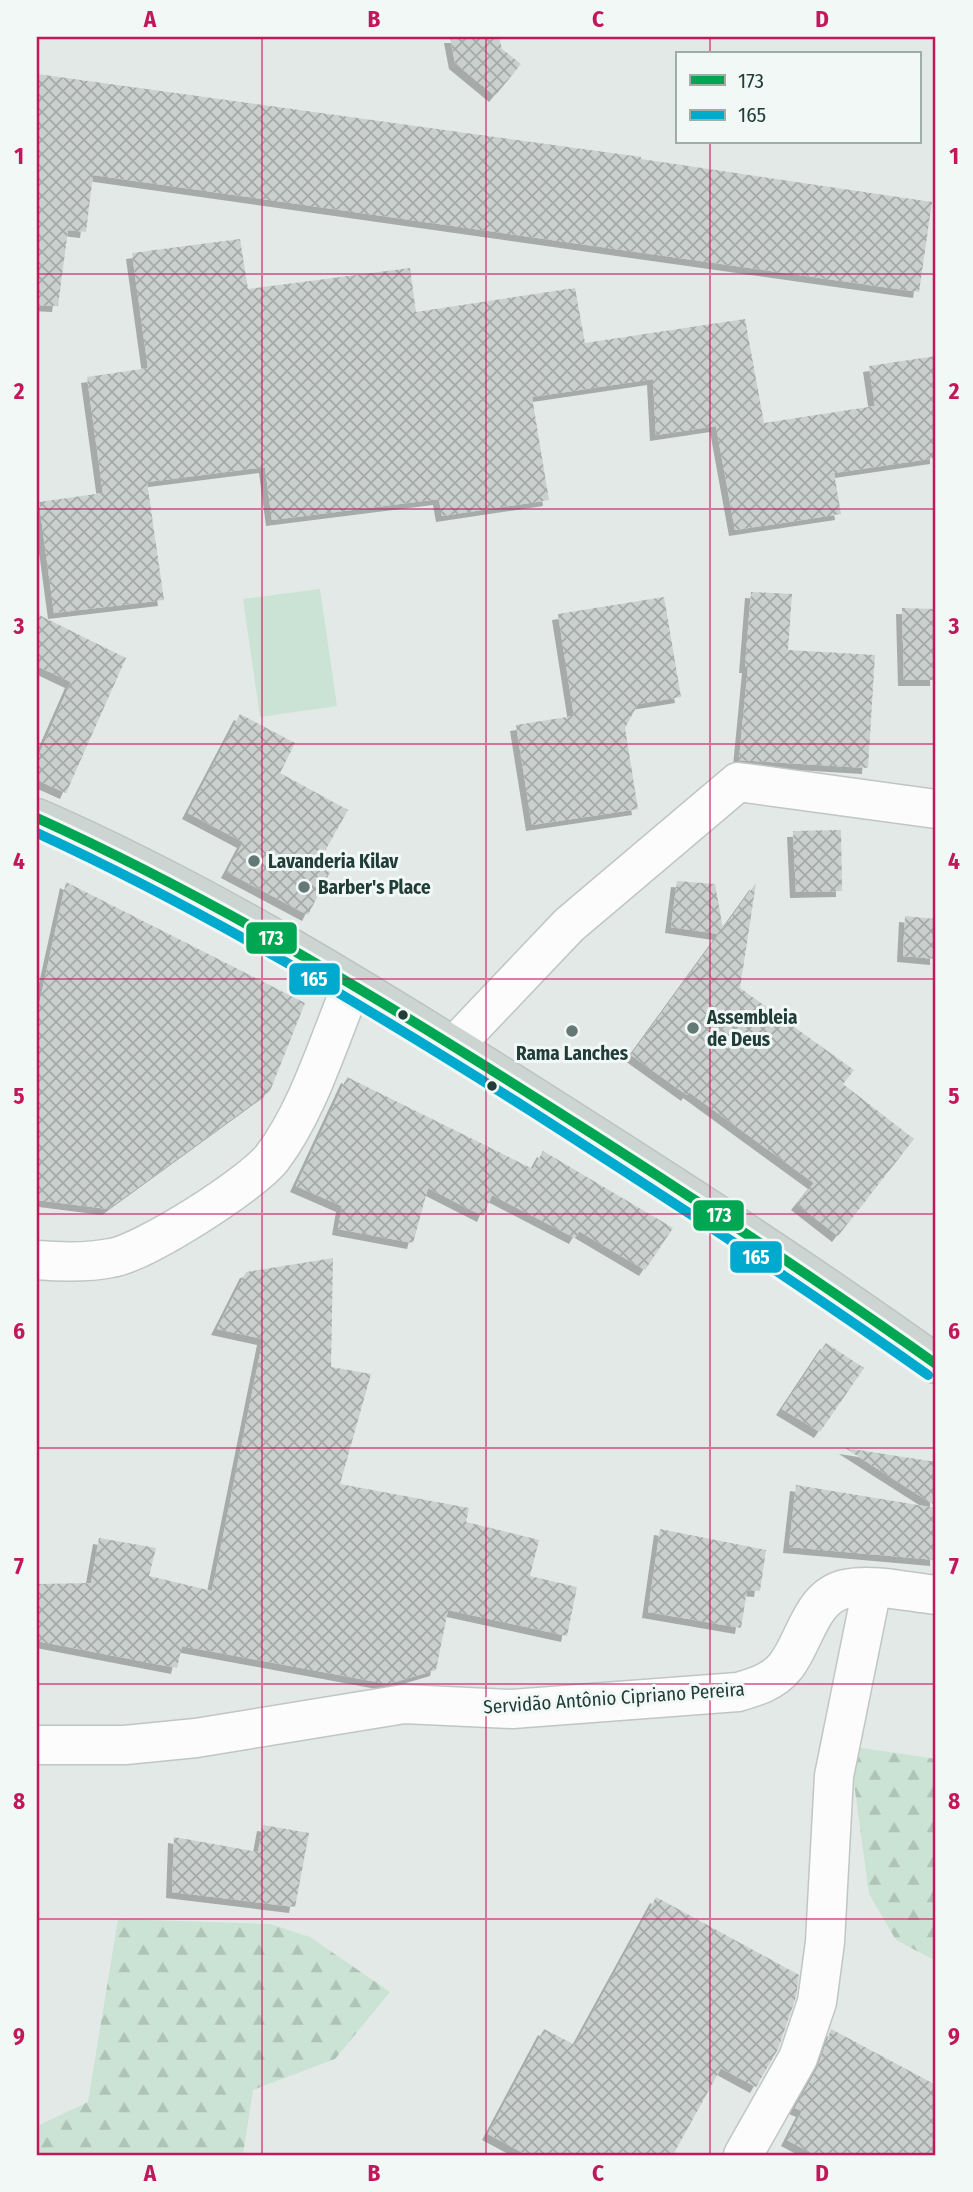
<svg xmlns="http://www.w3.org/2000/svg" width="973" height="2192" font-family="'Fira Sans Condensed',sans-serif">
<defs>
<pattern id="forest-firs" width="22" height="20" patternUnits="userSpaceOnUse" patternTransform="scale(1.75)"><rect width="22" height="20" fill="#cbe3d5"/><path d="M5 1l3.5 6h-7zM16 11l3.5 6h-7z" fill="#aec4b8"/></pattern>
<pattern id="building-cross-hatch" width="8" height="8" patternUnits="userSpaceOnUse" patternTransform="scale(1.75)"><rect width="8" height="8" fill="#cbd0ce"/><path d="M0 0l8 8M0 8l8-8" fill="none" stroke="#a4aaa8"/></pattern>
<filter id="shadow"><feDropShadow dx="-6" dy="6" stdDeviation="0" flood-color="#0004"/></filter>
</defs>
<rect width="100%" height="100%" fill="#e3e9e7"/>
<g fill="url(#forest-firs)">
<path d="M 849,1746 L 936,1759 L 936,1961 L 896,1940 L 869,1894 Z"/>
<path d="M 118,1919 L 270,1924 L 310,1937 L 390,1992 L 335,2059 L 253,2090 L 243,2155 L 37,2155 L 37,2126 L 88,2102 Z"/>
</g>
<path fill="#cbe3d5" d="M 320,589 L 337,706 L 260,717 L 243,599 Z"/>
<g fill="url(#building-cross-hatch)" filter="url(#shadow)">
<path d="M 450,37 L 499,37 L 502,49 L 521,64 L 495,96 L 455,63 Z"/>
<path d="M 37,74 L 641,157 L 641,159 L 932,202 L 919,292 L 93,175 L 86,232 L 68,230 L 58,306 L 37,305 Z"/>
<path d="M 240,239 L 248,289 L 410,268 L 416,312 L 575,288 L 585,343 L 745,319 L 764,423 L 875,406 L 869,366 L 936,356 L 936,458 L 834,473 L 841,514 L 735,530 L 716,426 L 656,435 L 653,379 L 532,397 L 549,500 L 442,516 L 439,499 L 272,520 L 265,467 L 147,482 L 164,600 L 54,613 L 39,502 L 103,493 L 87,377 L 148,368 L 132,253 Z"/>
<path d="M 751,592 L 792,594 L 788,650 L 875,655 L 868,768 L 739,760 L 748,667 L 745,667 Z"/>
<path d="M 664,597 L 681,697 L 638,704 L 625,728 L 638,809 L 532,825 L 516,725 L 574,716 L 558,614 Z"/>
<path d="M 902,608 L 936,609 L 936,680 L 904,680 Z"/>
<path d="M 37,614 L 126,658 L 66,793 L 37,780 L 37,759 L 71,682 L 37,666 Z"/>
<path d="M 240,714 L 295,743 L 280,773 L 348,810 L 317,865 L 330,872 L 308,915 L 227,872 L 243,842 L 188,813 Z"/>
<path d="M 841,830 L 842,891 L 796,892 L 793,831 Z"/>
<path d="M 677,881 L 715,884 L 723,929 L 756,883 L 740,988 L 854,1070 L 843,1084 L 914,1139 L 838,1236 L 797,1204 L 814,1183 L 689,1092 L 687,1095 L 631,1055 L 719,934 L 671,927 Z"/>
<path d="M 66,882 L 305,1003 L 270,1091 L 108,1209 L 37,1200 L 37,1014 Z"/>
<path d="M 905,916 L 936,919 L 936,959 L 903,956 Z"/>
<path d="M 347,1077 L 533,1169 L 543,1151 L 673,1228 L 645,1270 L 579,1231 L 575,1238 L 492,1195 L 483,1216 L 428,1188 L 413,1243 L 338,1229 L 342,1206 L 296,1186 Z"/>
<path d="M 333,1258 L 331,1367 L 371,1374 L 340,1484 L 469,1508 L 466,1522 L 539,1540 L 530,1576 L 577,1587 L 567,1636 L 448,1610 L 436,1670 L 388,1684 L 182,1646 L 177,1668 L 37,1641 L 37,1584 L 91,1583 L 99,1538 L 156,1548 L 149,1576 L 212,1591 L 263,1339 L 217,1329 L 246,1272 Z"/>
<path d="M 826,1343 L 864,1368 L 820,1432 L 782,1409 Z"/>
<path d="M 845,1448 L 936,1462 L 936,1506 Z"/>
<path d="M 796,1485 L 936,1508 L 936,1560 L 789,1547 Z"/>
<path d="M 660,1529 L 766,1550 L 760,1591 L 747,1590 L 741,1628 L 648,1612 Z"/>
<path d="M 263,1825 L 309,1833 L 295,1907 L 172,1892 L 174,1837 L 258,1852 Z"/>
<path d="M 656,1897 L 799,1975 L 796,1997 L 778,2049 L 756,2087 L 721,2068 L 673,2155 L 527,2155 L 488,2134 L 544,2029 L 575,2045 Z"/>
<path d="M 831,2029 L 936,2085 L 936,2155 L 815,2155 L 787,2140 L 802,2111 L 795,2108 L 817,2069 Z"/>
</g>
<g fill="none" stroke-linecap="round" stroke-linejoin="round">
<g stroke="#c0c6c4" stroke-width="41">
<g id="minor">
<path d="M 453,1047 L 569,925 L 738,782 L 936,809"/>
<path d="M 37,1260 C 61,1262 86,1263 111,1258 C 144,1253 252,1184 272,1158 C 308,1111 329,1040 352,985"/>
<path d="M 37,1745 L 125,1745 L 196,1738 L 404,1704 L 512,1709 L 738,1692 C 755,1687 773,1682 785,1667 C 805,1643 810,1597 845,1589 C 873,1583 908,1592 936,1595"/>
<path d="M 743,2155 L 798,2058 L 817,2002 L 825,1942 L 834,1776 L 872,1588"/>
</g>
</g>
<g stroke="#bbc5c3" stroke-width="41">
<path id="major" d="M 37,818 C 205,891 361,988 517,1086 C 659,1176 800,1266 936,1364"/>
</g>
<use href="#minor" stroke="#fbfcfb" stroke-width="38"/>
<use href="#major" stroke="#cdd5d3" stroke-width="38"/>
<g stroke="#f1f8f5" stroke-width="16">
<path id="bus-1" d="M 37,818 C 213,898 377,997 539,1100 C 674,1185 806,1272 936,1364"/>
</g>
<g stroke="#f1f8f5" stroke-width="16">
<path id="bus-2" d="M 37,833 C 209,912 371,1010 531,1111 C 665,1197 798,1283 928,1375"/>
</g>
<use href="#bus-1" stroke="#00a651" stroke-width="10"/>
<use href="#bus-2" stroke="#00a9ce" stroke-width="10"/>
</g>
<path fill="none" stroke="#c2185b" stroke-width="2" stroke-opacity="0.55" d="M 262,37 L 262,2155M 486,37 L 486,2155M 710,37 L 710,54M 710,142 L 710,2155M 37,274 L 936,274M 37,509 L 936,509M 37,744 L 936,744M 37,979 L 936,979M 37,1214 L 936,1214M 37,1448 L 936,1448M 37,1684 L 936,1684M 37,1919 L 936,1919"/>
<g fill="#647975" stroke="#f1f8f5" stroke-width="2.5">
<circle cx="254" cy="861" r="7"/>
<circle cx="304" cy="887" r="7"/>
<circle cx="693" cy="1028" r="7"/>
<circle cx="572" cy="1031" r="7"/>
</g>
<g fill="#203d38" stroke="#f1f8f5" stroke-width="2.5">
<circle cx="403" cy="1015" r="6"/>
<circle cx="492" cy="1086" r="6"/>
</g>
<g text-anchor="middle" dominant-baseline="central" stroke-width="6" stroke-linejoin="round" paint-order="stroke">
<g font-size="19" font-weight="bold" fill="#203d38" stroke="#f1f8f5" text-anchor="start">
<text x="268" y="861">Lavanderia Kilav</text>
<text x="318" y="887">Barber's Place</text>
<text x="707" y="1017">Assembleia<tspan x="707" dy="22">de Deus</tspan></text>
<text x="572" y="1053" text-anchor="middle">Rama Lanches</text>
</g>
<g font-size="19" fill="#203d38" stroke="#f1f8f5">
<text transform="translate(614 1698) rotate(-4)">Servidão Antônio Cipriano Pereira</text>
</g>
</g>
<g stroke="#f1f8f5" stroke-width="2.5">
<rect x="245" y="921" width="53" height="34" rx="7" fill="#00a651"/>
<rect x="288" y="962" width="53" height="34" rx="7" fill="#00a9ce"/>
<rect x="692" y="1199" width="53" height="33" rx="7" fill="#00a651"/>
<rect x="729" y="1240" width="54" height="34" rx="7" fill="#00a9ce"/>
</g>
<g font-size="19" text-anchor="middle" font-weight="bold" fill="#fff">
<text x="271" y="945">173</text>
<text x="314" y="986">165</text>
<text x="719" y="1222">173</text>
<text x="756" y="1264">165</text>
</g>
<rect width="973" height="2192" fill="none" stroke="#f1f8f5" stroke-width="77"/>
<rect x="676" y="52" width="245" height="91" fill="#f1f8f5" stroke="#9dada9" stroke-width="2"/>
<rect x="690" y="75" width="35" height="10" fill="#00a651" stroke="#9dada9" stroke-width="2"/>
<text x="738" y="88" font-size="21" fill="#203d38">173</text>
<rect x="690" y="110" width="35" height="10" fill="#00a9ce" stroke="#9dada9" stroke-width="2"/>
<text x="738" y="122" font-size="21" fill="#203d38">165</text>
<rect x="38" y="38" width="896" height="2116" fill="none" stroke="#c2185b" stroke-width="2.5"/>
<g font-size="23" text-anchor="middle" font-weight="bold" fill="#c2185b">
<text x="150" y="27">A</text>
<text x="374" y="27">B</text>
<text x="598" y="27">C</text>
<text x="822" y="27">D</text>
<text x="19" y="164">1</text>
<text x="954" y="164">1</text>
<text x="19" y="399">2</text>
<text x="954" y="399">2</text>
<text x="19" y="634">3</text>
<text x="954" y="634">3</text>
<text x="19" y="869">4</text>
<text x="954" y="869">4</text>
<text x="19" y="1104">5</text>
<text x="954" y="1104">5</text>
<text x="19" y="1339">6</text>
<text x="954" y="1339">6</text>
<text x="19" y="1574">7</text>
<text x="954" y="1574">7</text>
<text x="19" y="1809">8</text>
<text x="954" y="1809">8</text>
<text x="19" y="2044">9</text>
<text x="954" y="2044">9</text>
<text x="150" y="2181">A</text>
<text x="374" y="2181">B</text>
<text x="598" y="2181">C</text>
<text x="822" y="2181">D</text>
</g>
</svg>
